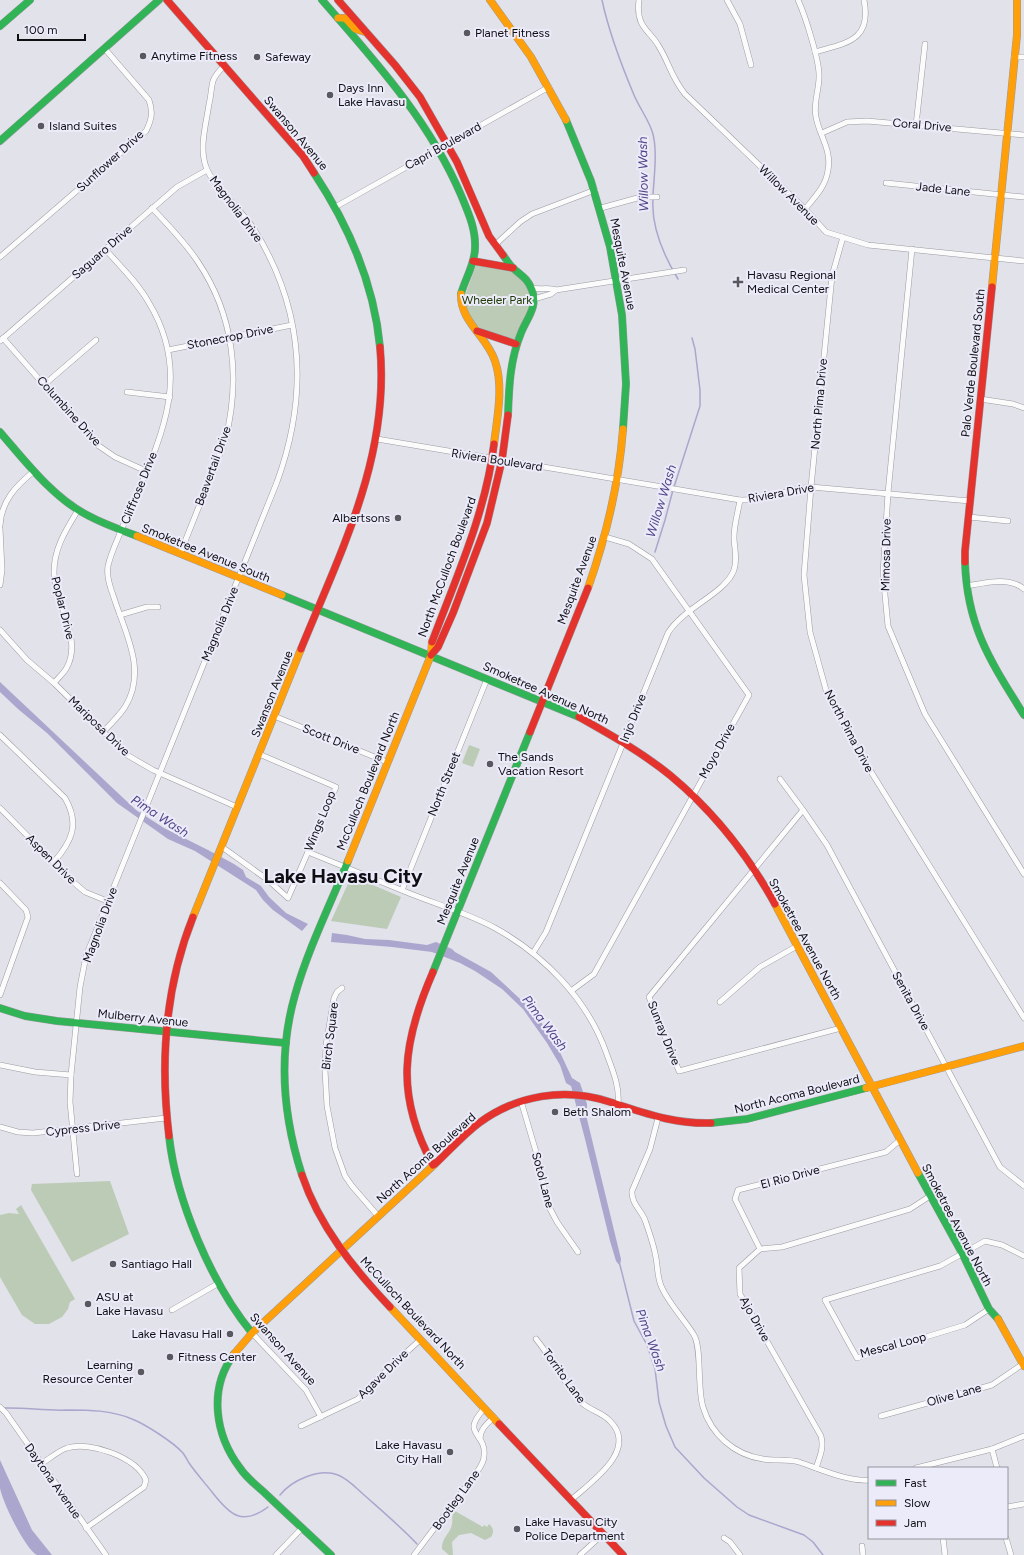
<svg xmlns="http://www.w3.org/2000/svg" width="1024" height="1555" font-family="Figtree,sans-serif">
<rect width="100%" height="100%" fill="#e2e2ea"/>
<g fill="#bccbb6">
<path d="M 476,265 L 508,269 L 518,274 L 525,283 L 530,293 L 530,304 L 529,310 L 514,340 L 481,329 L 473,322 L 467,312 L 465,296 Z"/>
<path d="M 469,745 L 480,749 L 473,767 L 462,763 Z"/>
<path d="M 351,877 L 361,880 L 401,897 L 387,929 L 331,921 Z"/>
<path d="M 110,1181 L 129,1234 L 72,1262 L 31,1190 L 32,1184 Z"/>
<path d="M 21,1205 L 75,1299 L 70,1302 L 68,1309 L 62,1317 L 49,1324 L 35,1324 L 22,1315 L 0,1277 L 0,1215 L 9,1213 L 19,1214 L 16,1209 Z"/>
<path d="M 455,1511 L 483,1527 L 484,1525 L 487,1527 L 489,1524 C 494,1528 494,1532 491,1537 L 485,1540 L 471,1533 L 459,1535 L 452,1542 L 453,1555 L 449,1555 L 442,1549 C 441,1538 451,1533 452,1524 C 453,1518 451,1516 455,1511 Z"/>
</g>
<g fill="#aba6cd">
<path d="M 0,682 L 136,810 L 164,828 L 208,850 L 234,864 L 243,870 L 246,877 L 261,886 L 269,897 L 286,913 L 308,924 L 302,931 L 273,910 L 263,900 L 256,890 L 195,851 L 168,839 L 117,803 L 47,733 L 18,709 L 0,692 Z"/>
<path d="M 332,933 L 347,935 L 365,939 L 389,940 L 427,945 L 436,942 L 452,949 L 455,952 L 491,972 L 532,1010 L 546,1029 L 558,1048 L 572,1078 L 580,1083 L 587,1104 L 587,1119 L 621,1259 L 620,1266 L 616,1261 L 610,1241 L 585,1139 L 571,1086 L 566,1083 L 560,1065 L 547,1043 L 523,1009 L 502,989 L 475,971 L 460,963 L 432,952 L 392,947 L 331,942 Z"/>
<path d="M 0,1460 L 32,1530 L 52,1555 C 48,1555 41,1555 37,1555 C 25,1549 2,1501 0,1488 C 0,1479 0,1469 0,1460 Z"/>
</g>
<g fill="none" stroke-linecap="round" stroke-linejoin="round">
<g stroke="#aba6cd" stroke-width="1.5">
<path d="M 602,0 C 609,33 621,64 634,95 C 639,107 648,119 652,131 C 658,148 654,177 653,195"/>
<path d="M 653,199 C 651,227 664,256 678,279"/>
<path d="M 674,487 L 700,406 L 700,390 L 695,349 L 692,338"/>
<path d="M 655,552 L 665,520 L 673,490"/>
<path d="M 620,1265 L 634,1321 L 647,1345 L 655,1369 L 659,1402 L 666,1426 L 675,1447 L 704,1478 L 737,1507 L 749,1515 L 804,1535 L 813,1542 L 823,1555"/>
<path d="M 3,1408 C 24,1407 45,1411 67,1410 C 89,1410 111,1410 132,1419 C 145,1424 173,1442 183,1453 C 185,1456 187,1459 189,1463 C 196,1473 204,1482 212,1492 C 229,1514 242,1527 268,1507"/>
<path d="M 280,1495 C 292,1480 319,1468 338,1475 C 348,1479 355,1487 363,1494 C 381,1510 400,1526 417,1544"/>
</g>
<g stroke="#9a9aa0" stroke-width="6">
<g id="street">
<path d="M 639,0 C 638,7 638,15 641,22 C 645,31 653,36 658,45 C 669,62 671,77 685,94 L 805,209 L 826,232 L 868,245 L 1024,261"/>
<path d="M 727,0 L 740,24 L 751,65"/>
<path d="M 798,0 C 805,15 820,62 819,77 C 819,91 813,103 816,117 C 819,135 832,150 828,170 C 826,186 815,197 805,209"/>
<path d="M 815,52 C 846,43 872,41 864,0"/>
<path d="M 1014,57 L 1024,57"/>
<path d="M 916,125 L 925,44"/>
<path d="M 822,133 L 847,122 L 867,121 L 1024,135"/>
<path d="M 886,183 L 1024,197"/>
<path d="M 337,206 L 549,87"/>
<path d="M 152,208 C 168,225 185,242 198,262 C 234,315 241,379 225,441 L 180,554"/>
<path d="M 601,208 L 641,197 L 657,197"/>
<path d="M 843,237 L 832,276 L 811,487 L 804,575 L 810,632 L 826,690 L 855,746 L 1024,1018"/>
<path d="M 495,245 L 520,222 L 532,214 L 595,190"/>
<path d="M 912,249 L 888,493 L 883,574 L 888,626 L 925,714 L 1024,874"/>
<path d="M 0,257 L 146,131 C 152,119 153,112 149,100 L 105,49"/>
<path d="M 532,288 C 540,290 549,287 556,290"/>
<path d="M 534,299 L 551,294 L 556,290 L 684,270"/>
<path d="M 3,338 L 96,444 L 115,457 L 146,471"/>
<path d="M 0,341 L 177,187 L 207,170"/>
<path d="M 168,350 L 292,325"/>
<path d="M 45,384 L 96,340"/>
<path d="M 127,392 L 170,397"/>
<path d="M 980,399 L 1013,404 L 1024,408"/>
<path d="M 377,439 L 740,500 C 765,501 787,489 811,487 L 970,501"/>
<path d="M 969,517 L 1008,521"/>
<path d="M 0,526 C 1,501 16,486 34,471"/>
<path d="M 0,528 L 2,570 L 0,585"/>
<path d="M 967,586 C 984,583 1009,576 1024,589"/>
<path d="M 120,615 L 147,607 L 158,607"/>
<path d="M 0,630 L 27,660 L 54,683 L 127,755 L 153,770 L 237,807"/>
<path d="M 54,683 C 58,678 63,674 66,669 C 84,639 54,604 54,572 C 54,548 66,530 78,510"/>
<path d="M 274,716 L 387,762"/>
<path d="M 103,732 C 111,724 119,716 125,707 C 146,673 128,638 116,604 C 112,591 106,579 108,566 C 111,552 118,539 123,526 C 154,451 197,382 149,303 C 138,283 120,266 105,249"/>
<path d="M 0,735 L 65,798 C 80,824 72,841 54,862"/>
<path d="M 780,779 L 803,810 L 827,845 L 1000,1167 L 1024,1186"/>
<path d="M 0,808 L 72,881 L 85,892 L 107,901"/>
<path d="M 803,810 L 649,997 L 679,1071 L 841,1028"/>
<path d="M 222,847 L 268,880 L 288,898 L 336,787 L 259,754"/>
<path d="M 308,852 C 342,866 377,880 411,894 C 439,905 469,914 495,928 C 544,955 587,999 606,1052 C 612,1069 620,1086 618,1104"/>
<path d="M 0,883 L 26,910 L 28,917 L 0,995"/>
<path d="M 402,890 L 487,679"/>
<path d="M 533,953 L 546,932 L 668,633 C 684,607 725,594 734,570 C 738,558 734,548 734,537 C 734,525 738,512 740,500"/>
<path d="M 342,988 L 337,992 L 334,998 L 326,1045 L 325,1070 L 327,1106 L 335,1148 L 345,1176 L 352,1186 L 378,1216"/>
<path d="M 571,991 L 594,974 L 749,695 L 652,559 L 629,544 L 605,537"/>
<path d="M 720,1002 L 760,967 L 797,946"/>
<path d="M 0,1065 L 35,1072 L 71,1075"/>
<path d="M 521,1101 L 539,1162 L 547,1203 L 557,1222 L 578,1252"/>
<path d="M 658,1118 L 650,1149 L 632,1191 C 631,1203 641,1210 645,1220 C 649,1232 654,1245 656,1258 C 658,1268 657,1278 662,1288 C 670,1305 684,1319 694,1335 C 702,1349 697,1388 703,1407 C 711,1434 734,1455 763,1459 C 775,1461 787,1459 799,1462 C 820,1469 848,1482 869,1480"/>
<path d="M 0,1127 L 18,1132 L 33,1133 L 166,1118"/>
<path d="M 77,1174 L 70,1102 L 71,1075 L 80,987 L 86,956 L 277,482 C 309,394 304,309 254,229 C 241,209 214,188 206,167 C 199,147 206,125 209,104 C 211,97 211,88 213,81 C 215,75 220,70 224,66"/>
<path d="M 760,1249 L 735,1199 L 738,1190 L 886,1152 L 900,1140"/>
<path d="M 989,1309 L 965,1325 L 857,1358 L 825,1300 L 940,1266 L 985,1241 L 1002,1245 L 1024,1256"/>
<path d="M 172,1310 L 219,1283"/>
<path d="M 252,1333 L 306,1390 L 321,1417"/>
<path d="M 536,1339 C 552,1358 563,1382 580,1401 C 588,1410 602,1412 610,1421 C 639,1450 591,1482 571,1500"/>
<path d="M 0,1407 L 6,1413 L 106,1555"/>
<path d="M 881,1416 L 992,1385 L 1023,1364"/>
<path d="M 301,1426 L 358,1399 L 376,1380 L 421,1339"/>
<path d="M 480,1439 C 480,1429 487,1424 494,1417"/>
<path d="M 992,1449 L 997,1468"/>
<path d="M 41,1464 C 49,1459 58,1451 67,1448 C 90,1441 136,1457 146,1480 L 144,1487 L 86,1528"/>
<path d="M 816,1468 C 820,1456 824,1448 821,1436 L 740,1294 L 739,1268 L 760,1249 L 782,1247 L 910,1209 L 930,1196"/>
<path d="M 916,1468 L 992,1449 L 1024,1436"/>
<path d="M 1007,1507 L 1024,1504"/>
<path d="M 724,1538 L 730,1542 L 740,1555"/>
<path d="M 943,1538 L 945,1555"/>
<path d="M 1006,1538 L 1011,1555"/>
<path d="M 862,1546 L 863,1555"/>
<path d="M 276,1555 L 302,1528"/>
<path d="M 414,1555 L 474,1476 C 478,1470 484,1464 484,1456 C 487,1432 459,1435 485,1408"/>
<path d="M 580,1555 L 603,1534"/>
</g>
</g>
<g stroke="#9a9aa0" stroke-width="8">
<g id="fast">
<path d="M 322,0 C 375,61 429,120 461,195 C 468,212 476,229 475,248 C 475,264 465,279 461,294"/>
<path d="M 0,26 L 30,0"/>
<path d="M 566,120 L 591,181 L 610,247 L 622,315 L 626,384 L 623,429"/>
<path d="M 0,141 L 159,0"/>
<path d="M 314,173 C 349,226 374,283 380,347"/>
<path d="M 503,255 C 506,259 509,264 512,267 C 521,276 527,277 532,290 C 538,307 527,318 521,333 C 510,360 509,386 508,415"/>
<path d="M 0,432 C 25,461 54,499 89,516 C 104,524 121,530 137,536"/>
<path d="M 965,562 C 967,627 991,662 1024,715"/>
<path d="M 282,595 L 579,717"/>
<path d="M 433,972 L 530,732"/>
<path d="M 0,1008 L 25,1016 L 57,1021 L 286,1043"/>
<path d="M 711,1123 L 747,1119 L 866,1088"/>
<path d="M 169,1136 C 176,1200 211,1283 252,1333"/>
<path d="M 918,1173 L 962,1253 L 989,1309 L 998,1319"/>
<path d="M 302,1175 C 283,1116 278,1054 295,995 C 308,949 330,905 348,861"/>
<path d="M 234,1354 C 208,1389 215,1435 240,1468 C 247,1479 259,1487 268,1496 C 289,1516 310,1535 331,1555"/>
</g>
</g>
<g stroke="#9a9aa0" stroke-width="8">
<g id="slow">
<path d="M 490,0 L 531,57 L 566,120"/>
<path d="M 338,18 L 345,18 L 355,29 L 365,32"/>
<path d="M 992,287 L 1017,35 L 1017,0"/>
<path d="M 461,294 C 460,322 487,336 495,361 C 504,387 497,418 494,444"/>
<path d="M 137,536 L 282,595"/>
<path d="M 588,588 C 606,537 619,483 623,429"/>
<path d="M 348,861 L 431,655 L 432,642"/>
<path d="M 775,904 L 918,1173"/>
<path d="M 193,917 L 301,649"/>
<path d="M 866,1088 L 1024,1046"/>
<path d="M 390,1307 L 499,1424"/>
<path d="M 998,1319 L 1024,1366"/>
<path d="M 234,1354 L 252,1333 L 435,1164"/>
</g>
</g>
<g stroke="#9a9aa0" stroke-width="8">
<g id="jam">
<path d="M 167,0 L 303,156 L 314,173"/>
<path d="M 338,0 L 395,65 L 420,97 L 457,162 L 489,236 L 503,255"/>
<path d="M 473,261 L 513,268"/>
<path d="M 477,331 L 516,344"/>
<path d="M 965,562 L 965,551 L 992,287"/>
<path d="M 432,642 C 456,578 486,512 494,444"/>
<path d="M 301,649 C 341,551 390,456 380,347"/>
<path d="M 431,655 L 438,647 L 453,613 L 487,523 L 502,460 L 508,415"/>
<path d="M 579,717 C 611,735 643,753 671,776 C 713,811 749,857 775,904"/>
<path d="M 530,732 L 588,588"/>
<path d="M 433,972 C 402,1043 395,1095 433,1165"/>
<path d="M 169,1136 C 160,1062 165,987 193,917"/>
<path d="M 435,1164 C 449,1151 463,1135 479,1123 C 517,1095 565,1087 610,1102 C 645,1113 673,1124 711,1123"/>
<path d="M 302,1175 C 319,1226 354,1269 390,1307"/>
<path d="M 499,1424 L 623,1555"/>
</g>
</g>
<use href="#street" stroke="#fbfbfc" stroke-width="5"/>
<use href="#fast" stroke="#30b455" stroke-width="7"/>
<use href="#slow" stroke="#ff9f0a" stroke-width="7"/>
<use href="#jam" stroke="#e5322d" stroke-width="7"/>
</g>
<g fill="#59585e" stroke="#ecebfa" stroke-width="1.5">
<circle cx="467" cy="33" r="4"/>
<circle cx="143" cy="56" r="4"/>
<circle cx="257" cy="57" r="4"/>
<circle cx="330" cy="95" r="4"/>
<circle cx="41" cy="126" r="4"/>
<path d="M736 276h4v4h4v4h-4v4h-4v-4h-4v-4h4z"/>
<circle cx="398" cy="518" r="4"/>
<circle cx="490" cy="764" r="4"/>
<circle cx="555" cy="1112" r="4"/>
<circle cx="113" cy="1264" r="4"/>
<circle cx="88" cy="1304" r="4"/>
<circle cx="230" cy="1334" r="4"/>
<circle cx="170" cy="1357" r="4"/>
<circle cx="141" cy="1372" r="4"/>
<circle cx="450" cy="1452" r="4"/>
<circle cx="517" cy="1529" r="4"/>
</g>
<g text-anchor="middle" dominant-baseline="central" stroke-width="4" stroke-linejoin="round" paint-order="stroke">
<g font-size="12" fill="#0f0e13" stroke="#ecebfa" text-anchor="start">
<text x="475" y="33">Planet Fitness</text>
<text x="151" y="56">Anytime Fitness</text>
<text x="265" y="57">Safeway</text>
<text x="338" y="88">Days Inn<tspan x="338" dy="14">Lake Havasu</tspan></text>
<text x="49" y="126">Island Suites</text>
<text x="747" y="275">Havasu Regional<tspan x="747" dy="14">Medical Center</tspan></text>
<text x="390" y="518" text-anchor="end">Albertsons</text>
<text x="498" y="757">The Sands<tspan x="498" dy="14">Vacation Resort</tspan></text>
<text x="563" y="1112">Beth Shalom</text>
<text x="121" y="1264">Santiago Hall</text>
<text x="96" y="1297">ASU at<tspan x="96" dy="14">Lake Havasu</tspan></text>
<text x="222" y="1334" text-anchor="end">Lake Havasu Hall</text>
<text x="178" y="1357">Fitness Center</text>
<text x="133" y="1365" text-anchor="end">Learning<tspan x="133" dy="14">Resource Center</tspan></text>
<text x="442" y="1445" text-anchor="end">Lake Havasu<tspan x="442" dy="14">City Hall</tspan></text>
<text x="525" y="1522">Lake Havasu City<tspan x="525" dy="14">Police Department</tspan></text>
</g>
<g font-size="12" fill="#0f0e13" stroke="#ecebfa">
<text transform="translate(922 125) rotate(5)">Coral Drive</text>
<text transform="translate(296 133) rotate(50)">Swanson Avenue</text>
<text transform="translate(443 146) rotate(-29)">Capri Boulevard</text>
<text transform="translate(110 161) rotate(-42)">Sunflower Drive</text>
<text transform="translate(943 189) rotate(6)">Jade Lane</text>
<text transform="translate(789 195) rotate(45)">Willow Avenue</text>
<text transform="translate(236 209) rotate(53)">Magnolia Drive</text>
<text transform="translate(102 252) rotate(-41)">Saguaro Drive</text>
<text transform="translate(623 264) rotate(79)">Mesquite Avenue</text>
<text transform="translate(230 337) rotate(-11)">Stonecrop Drive</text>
<text transform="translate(973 363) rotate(-84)">Palo Verde Boulevard South</text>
<text transform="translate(819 404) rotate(-85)">North Pima Drive</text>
<text transform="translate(69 411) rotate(48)">Columbine Drive</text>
<text transform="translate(497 460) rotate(9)">Riviera Boulevard</text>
<text transform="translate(213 466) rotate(-70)">Beavertail Drive</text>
<text transform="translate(139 488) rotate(-68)">Cliffrose Drive</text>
<text transform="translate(781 493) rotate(-10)">Riviera Drive</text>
<text transform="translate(206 553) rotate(22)">Smoketree Avenue South</text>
<text transform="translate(886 555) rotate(-89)">Mimosa Drive</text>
<text transform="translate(447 567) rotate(-70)">North McCulloch Boulevard</text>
<text transform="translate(577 580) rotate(-70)">Mesquite Avenue</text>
<text transform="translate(63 608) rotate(76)">Poplar Drive</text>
<text transform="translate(220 624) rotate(-68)">Magnolia Drive</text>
<text transform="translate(546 693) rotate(24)">Smoketree Avenue North</text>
<text transform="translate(272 694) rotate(-68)">Swanson Avenue</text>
<text transform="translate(633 718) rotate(-68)">Injo Drive</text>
<text transform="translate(99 726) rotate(44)">Mariposa Drive</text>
<text transform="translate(849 731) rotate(62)">North Pima Drive</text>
<text transform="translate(331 739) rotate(22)">Scott Drive</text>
<text transform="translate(717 751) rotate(-61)">Moyo Drive</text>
<text transform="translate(368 781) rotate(-68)">McCulloch Boulevard North</text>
<text transform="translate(444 784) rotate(-68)">North Street</text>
<text transform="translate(320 821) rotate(-68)">Wings Loop</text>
<text transform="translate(51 859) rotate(45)">Aspen Drive</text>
<text transform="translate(458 881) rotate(-68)">Mesquite Avenue</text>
<text transform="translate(100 925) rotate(-70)">Magnolia Drive</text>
<text transform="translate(805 939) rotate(61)">Smoketree Avenue North</text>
<text transform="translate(911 1001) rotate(61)">Senita Drive</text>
<text transform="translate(143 1018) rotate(6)">Mulberry Avenue</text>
<text transform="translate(664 1033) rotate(68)">Sunray Drive</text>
<text transform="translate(330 1036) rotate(-83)">Birch Square</text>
<text transform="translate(797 1094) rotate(-14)">North Acoma Boulevard</text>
<text transform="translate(83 1128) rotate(-6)">Cypress Drive</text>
<text transform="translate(426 1158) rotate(-42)">North Acoma Boulevard</text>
<text transform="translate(790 1177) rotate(-15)">El Rio Drive</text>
<text transform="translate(543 1180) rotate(75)">Sotol Lane</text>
<text transform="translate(957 1225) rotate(62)">Smoketree Avenue North</text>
<text transform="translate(413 1313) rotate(47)">McCulloch Boulevard North</text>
<text transform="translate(755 1319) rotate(61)">Ajo Drive</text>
<text transform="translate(893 1345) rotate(-15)">Mescal Loop</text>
<text transform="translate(283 1349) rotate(48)">Swanson Avenue</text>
<text transform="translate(383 1374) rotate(-44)">Agave Drive</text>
<text transform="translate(564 1376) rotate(54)">Torrito Lane</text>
<text transform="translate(954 1395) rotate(-16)">Olive Lane</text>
<text transform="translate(53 1481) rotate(55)">Daytona Avenue</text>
<text transform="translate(456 1500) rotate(-54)">Bootleg Lane</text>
</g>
<g font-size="12" fill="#213c05" stroke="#ecebfa">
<text x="497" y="300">Wheeler Park</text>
</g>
<g font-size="13" font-style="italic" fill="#524688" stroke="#ecebfa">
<text transform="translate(643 174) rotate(-91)">Willow Wash</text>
<text transform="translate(661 501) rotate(-73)">Willow Wash</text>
<text transform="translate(160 816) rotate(33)">Pima Wash</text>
<text transform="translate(545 1023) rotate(53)">Pima Wash</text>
<text transform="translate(651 1340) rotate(70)">Pima Wash</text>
</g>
<g font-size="20" font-weight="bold" fill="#0f0e13" stroke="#ecebfa">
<text x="343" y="876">Lake Havasu City</text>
</g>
</g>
<rect x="868" y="1467" width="140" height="72" fill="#ecebfa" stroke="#94939e"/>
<rect x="876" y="1480" width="20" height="6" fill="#30b455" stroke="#94939e"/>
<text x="904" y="1487" font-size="12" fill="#0f0e13">Fast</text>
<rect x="876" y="1500" width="20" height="6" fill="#ff9f0a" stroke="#94939e"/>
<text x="904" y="1507" font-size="12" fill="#0f0e13">Slow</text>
<rect x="876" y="1520" width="20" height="6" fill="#e5322d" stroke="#94939e"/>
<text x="904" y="1527" font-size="12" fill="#0f0e13">Jam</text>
<path d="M18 34v6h67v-6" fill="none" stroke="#0f0e13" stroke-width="2"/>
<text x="24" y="34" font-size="12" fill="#0f0e13" stroke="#ecebfa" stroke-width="3" paint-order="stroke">100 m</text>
</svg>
